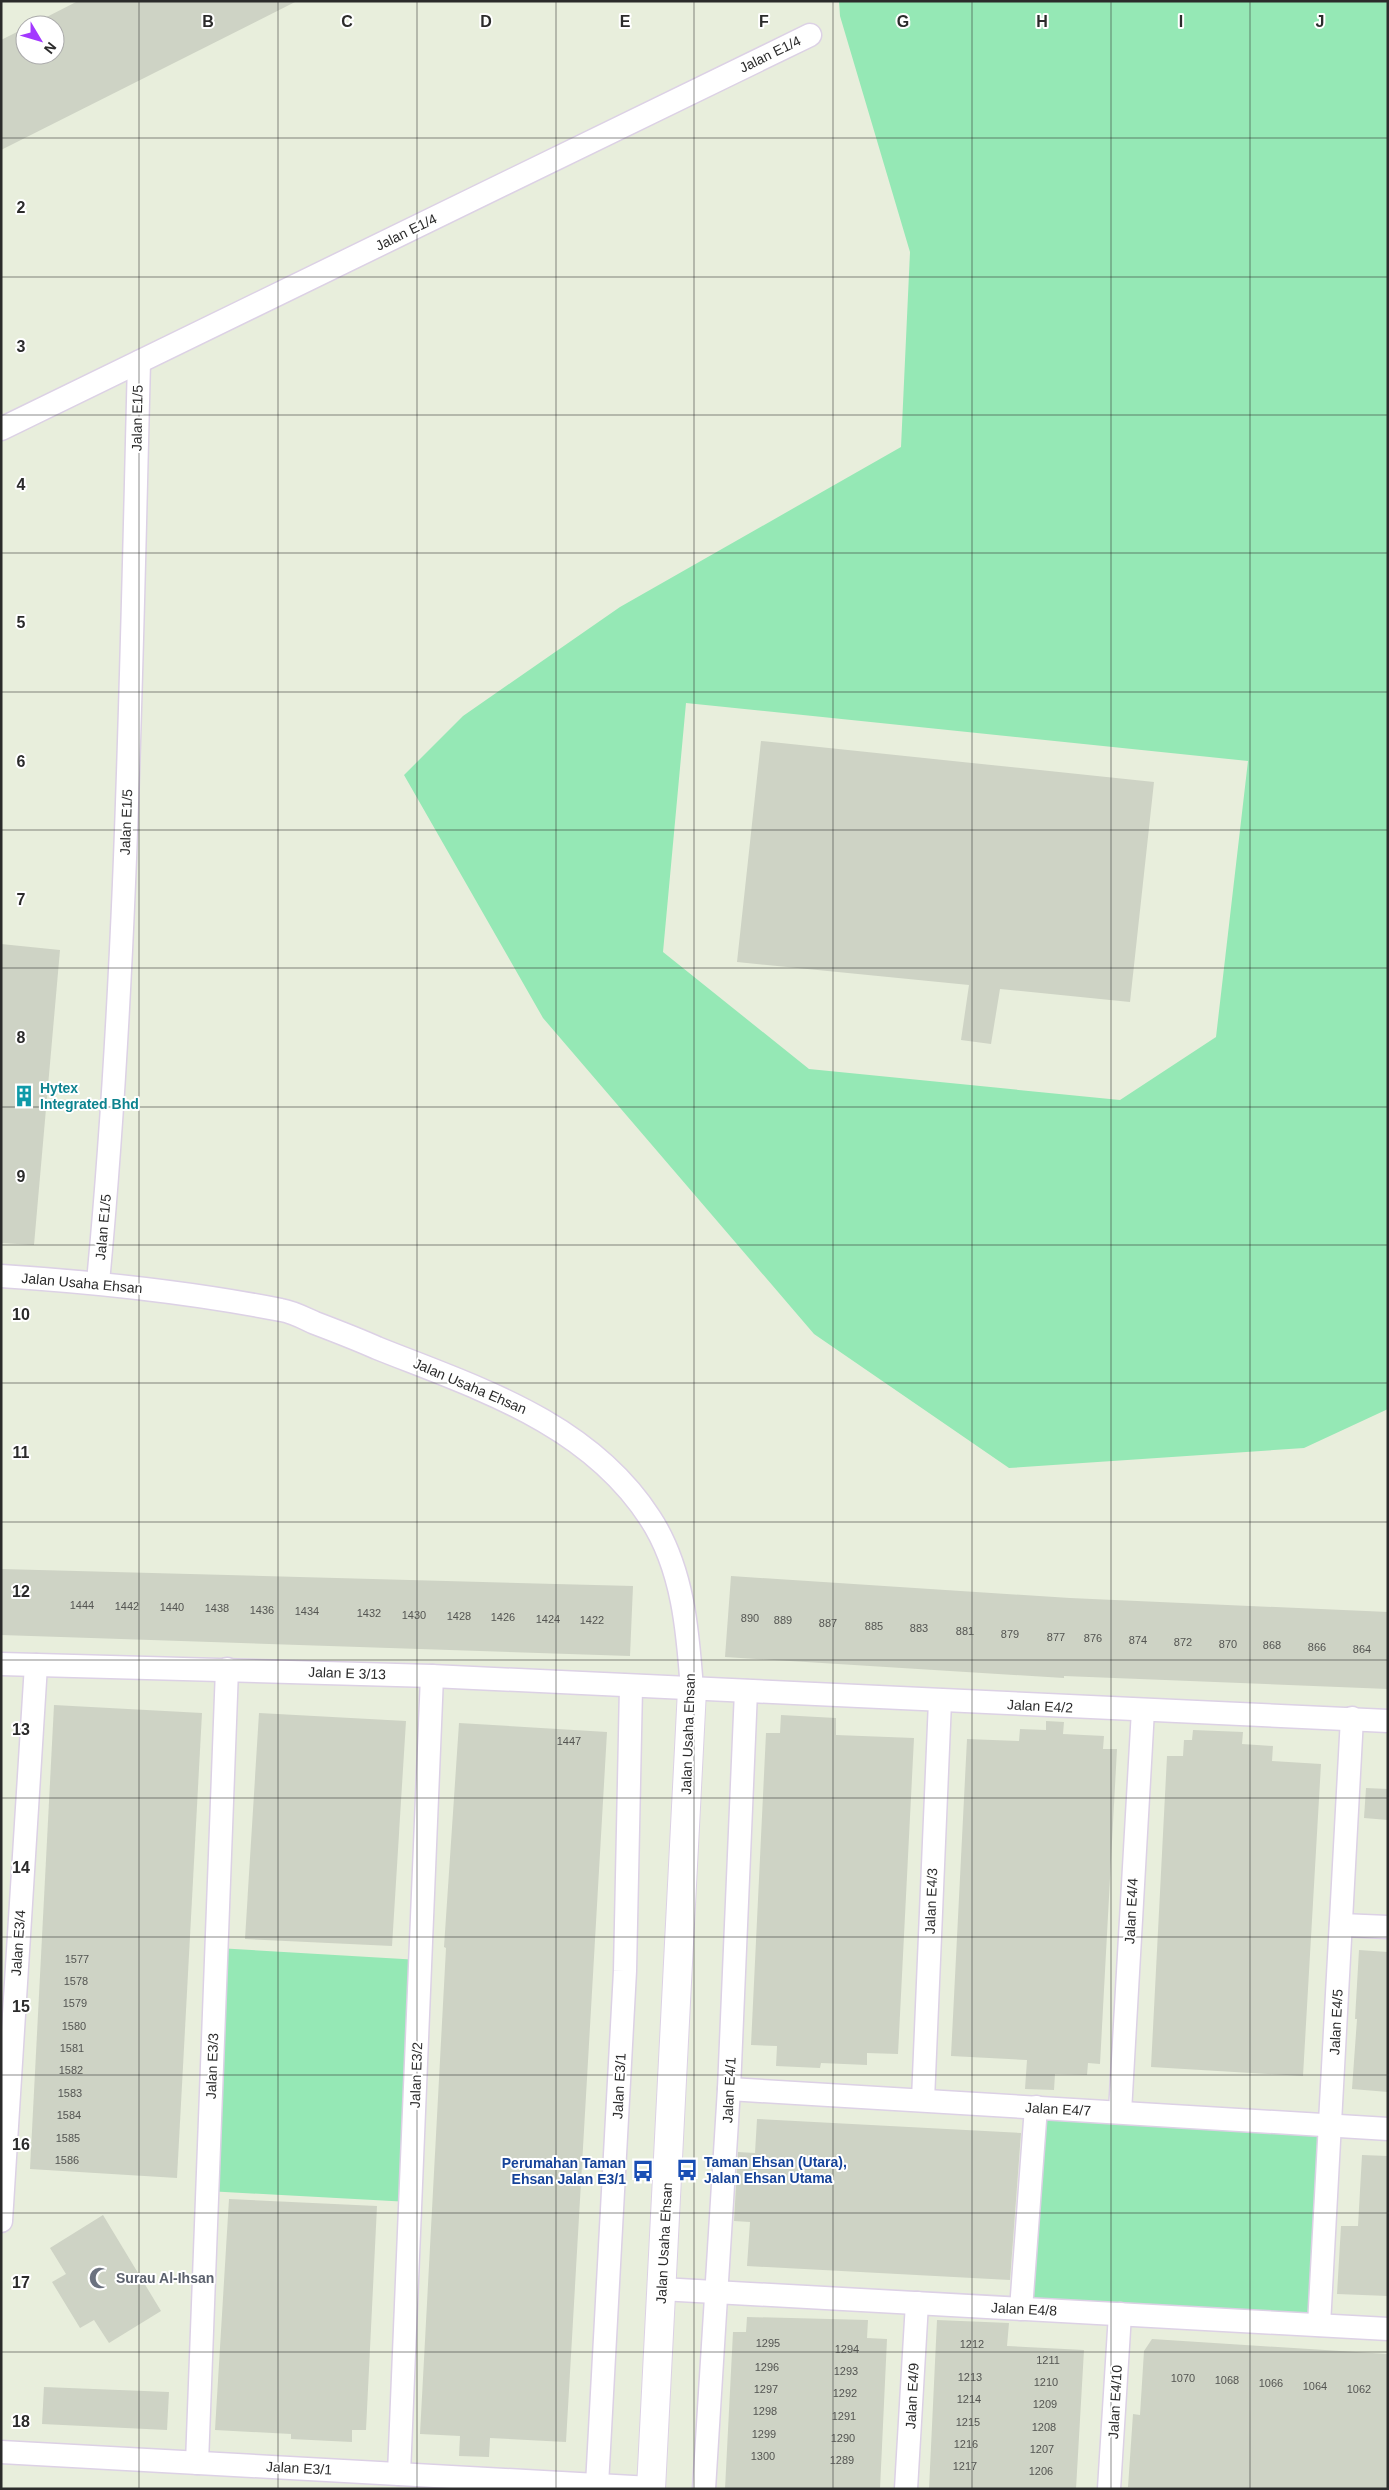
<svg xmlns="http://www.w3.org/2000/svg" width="1389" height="2490" font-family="Helvetica,sans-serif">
<rect width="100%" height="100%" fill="#e8eedc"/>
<g fill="#95e8b5" fill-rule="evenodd">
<path d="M 839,1 L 1388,1 L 1388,1409 L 1304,1448 L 1009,1468 L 814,1334 L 543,1018 L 404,775 L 463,716 L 620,607 L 901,447 L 910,252 L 840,16 ZM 686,703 L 1248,761 L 1216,1037 L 1120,1100 L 809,1069 L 663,952 Z"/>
<path d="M 217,1948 L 420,1960 L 410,2202 L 207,2191 Z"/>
<path d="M 1036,2107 L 1330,2125 L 1319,2325 L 1021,2309 Z"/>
</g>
<g fill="#ced3c5">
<path d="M 78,1 L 297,1 L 1,150 L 1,40 L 25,28 L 25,55 L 55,55 L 55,25 L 31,25 Z"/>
<path d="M 761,741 L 1154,782 L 1130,1002 L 1000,989 L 991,1044 L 961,1040 L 969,985 L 737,962 Z"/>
<path d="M 1,944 L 60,950 L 34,1245 L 1,1243 Z"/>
<path d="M 1,1569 L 633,1586 L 630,1656 L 1,1635 Z"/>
<path d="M 731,1576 L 1070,1598 L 1388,1612 L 1388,1689 L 1064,1676 L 1064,1678 L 725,1657 Z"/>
<path d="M 54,1705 L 202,1713 L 177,2178 L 30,2169 Z"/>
<path d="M 259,1713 L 406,1721 L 392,1946 L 245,1939 Z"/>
<path d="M 781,1715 L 836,1718 L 836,1735 L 914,1738 L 898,2054 L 867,2053 L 867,2065 L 821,2063 L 820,2068 L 776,2066 L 777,2046 L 751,2045 L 766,1733 L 780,1733 Z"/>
<path d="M 1046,1721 L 1064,1722 L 1063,1734 L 1104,1736 L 1103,1749 L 1117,1749 L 1100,2064 L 1088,2063 L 1087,2075 L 1055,2074 L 1054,2090 L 1025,2089 L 1027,2060 L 951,2056 L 967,1739 L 1019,1741 L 1020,1729 L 1046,1730 Z"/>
<path d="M 459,1723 L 607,1732 L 566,2442 L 490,2438 L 489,2457 L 459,2456 L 460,2436 L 420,2434 L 446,1948 L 444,1947 Z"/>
<path d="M 1193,1730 L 1243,1732 L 1242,1744 L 1273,1746 L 1272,1761 L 1321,1764 L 1303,2076 L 1151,2067 L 1167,1756 L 1183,1756 L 1184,1740 L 1192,1740 Z"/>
<path d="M 1366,1788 L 1388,1789 L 1388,1820 L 1364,1818 Z"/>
<path d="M 1359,1950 L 1388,1952 L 1388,2092 L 1352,2089 L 1357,2019 L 1355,2019 Z"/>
<path d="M 757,2119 L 1021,2133 L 1010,2280 L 747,2266 L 750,2222 L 734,2221 L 738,2152 L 755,2153 Z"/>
<path d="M 1362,2155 L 1388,2156 L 1388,2296 L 1337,2294 L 1341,2226 L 1358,2226 Z"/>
<path d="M 229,2199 L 377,2206 L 366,2430 L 352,2430 L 352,2442 L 291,2439 L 291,2434 L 215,2430 Z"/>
<path d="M 103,2215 L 161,2311 L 109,2343 L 94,2320 L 80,2328 L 52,2282 L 66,2274 L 50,2248 Z"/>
<path d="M 747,2317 L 868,2320 L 867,2338 L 887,2339 L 880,2489 L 725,2489 L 733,2332 L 746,2332 Z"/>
<path d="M 937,2320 L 1009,2323 L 1007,2346 L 1084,2350 L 1076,2489 L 929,2489 Z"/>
<path d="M 1152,2339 L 1388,2354 L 1388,2489 L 1128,2487 L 1133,2414 L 1140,2415 L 1144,2351 Z"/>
<path d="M 44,2387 L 169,2392 L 167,2430 L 42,2424 Z"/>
</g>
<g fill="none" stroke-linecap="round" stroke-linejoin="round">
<g stroke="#dcd1e5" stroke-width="25">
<g id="street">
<path d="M 1,429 L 810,35"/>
<path d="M 1,1276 C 95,1282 189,1292 281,1310 C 293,1312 304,1318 315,1323 C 336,1331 357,1339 377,1348 C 477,1388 588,1422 650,1518 C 683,1568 688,1632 692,1690"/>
<path d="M 98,1282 C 127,976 131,669 139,362"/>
<path d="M 1,1664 L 432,1676 L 1388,1721"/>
<path d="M 1341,1925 L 1388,1927"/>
<path d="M 729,2089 L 1388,2129"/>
<path d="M 923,2100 L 940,1701"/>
<path d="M 1120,2112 L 1143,1710"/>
<path d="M 1,2221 L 36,1665"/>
<path d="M 661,2289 L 1388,2329"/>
<path d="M 1021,2309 L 1036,2107"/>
<path d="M 1319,2325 L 1352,1718"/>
<path d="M 1,2452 L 651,2488"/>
<path d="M 197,2463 L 227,1669"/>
<path d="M 399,2474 L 432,1676"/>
<path d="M 597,2485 L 625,1971 L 631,1687"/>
<path d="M 704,2489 L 729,2089 L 746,1691"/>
<path d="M 906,2489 L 917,2303"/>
<path d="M 1109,2489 L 1120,2314"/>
</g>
</g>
<g stroke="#dcd1e5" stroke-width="30">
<path id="secondary" d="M 651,2489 L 692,1690"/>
</g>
<use href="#street" stroke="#fff" stroke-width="22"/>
<use href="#secondary" stroke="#fff" stroke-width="28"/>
</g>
<path fill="none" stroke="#2b2b2b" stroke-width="1" stroke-opacity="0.55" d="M 139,1 L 139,2489M 278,1 L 278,2489M 417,1 L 417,2489M 556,1 L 556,2489M 694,1 L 694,2489M 833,1 L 833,2489M 972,1 L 972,2489M 1111,1 L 1111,2489M 1250,1 L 1250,2489M 1,138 L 1388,138M 1,277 L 1388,277M 1,415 L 1388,415M 1,553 L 1388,553M 1,692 L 1388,692M 1,830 L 1388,830M 1,968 L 1388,968M 1,1107 L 1388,1107M 1,1245 L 1388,1245M 1,1383 L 1388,1383M 1,1522 L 1388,1522M 1,1660 L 1388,1660M 1,1798 L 1388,1798M 1,1937 L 1388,1937M 1,2075 L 1388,2075M 1,2213 L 1388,2213M 1,2352 L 1388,2352"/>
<defs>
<g id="building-bare" transform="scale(1.725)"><path d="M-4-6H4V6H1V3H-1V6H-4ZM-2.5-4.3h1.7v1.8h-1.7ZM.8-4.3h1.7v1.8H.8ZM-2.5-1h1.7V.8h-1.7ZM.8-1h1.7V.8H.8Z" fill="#0f9aa8" stroke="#fff" stroke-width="2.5" paint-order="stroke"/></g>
<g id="bus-bare" transform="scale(1.725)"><path d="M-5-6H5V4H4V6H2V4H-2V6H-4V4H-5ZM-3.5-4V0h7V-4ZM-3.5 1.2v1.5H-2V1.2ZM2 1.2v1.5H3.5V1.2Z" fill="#1a4fb4" stroke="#fff" stroke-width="2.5" paint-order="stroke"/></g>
<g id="mosque-bare" transform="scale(1.725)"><path d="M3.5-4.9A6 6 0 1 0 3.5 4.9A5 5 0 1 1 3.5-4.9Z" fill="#6b7280" stroke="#fff" stroke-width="2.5" paint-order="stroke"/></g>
</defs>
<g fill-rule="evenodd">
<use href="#building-bare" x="24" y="1096"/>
<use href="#bus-bare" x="687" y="2170"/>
<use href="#bus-bare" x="643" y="2171"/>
<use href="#mosque-bare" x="100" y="2278"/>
</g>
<g text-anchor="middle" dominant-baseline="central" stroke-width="4" stroke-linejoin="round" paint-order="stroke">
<g font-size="11" fill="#545552">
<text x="82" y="1605">1444</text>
<text x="127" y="1606">1442</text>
<text x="172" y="1607">1440</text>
<text x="217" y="1608">1438</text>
<text x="262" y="1610">1436</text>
<text x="307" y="1611">1434</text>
<text x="369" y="1613">1432</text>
<text x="414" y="1615">1430</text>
<text x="459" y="1616">1428</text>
<text x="503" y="1617">1426</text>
<text x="750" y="1618">890</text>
<text x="548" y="1619">1424</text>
<text x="592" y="1620">1422</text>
<text x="783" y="1620">889</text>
<text x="828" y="1623">887</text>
<text x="874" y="1626">885</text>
<text x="919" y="1628">883</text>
<text x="965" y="1631">881</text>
<text x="1010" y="1634">879</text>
<text x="1056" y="1637">877</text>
<text x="1093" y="1638">876</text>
<text x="1138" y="1640">874</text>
<text x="1183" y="1642">872</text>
<text x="1228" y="1644">870</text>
<text x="1272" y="1645">868</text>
<text x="1317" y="1647">866</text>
<text x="1362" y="1649">864</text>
<text x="569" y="1741">1447</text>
<text x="77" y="1959">1577</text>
<text x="76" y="1981">1578</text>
<text x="75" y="2003">1579</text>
<text x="74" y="2026">1580</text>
<text x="72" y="2048">1581</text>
<text x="71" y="2070">1582</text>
<text x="70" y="2093">1583</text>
<text x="69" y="2115">1584</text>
<text x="68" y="2138">1585</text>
<text x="67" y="2160">1586</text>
<text x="768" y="2343">1295</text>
<text x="972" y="2344">1212</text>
<text x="847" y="2349">1294</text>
<text x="1048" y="2360">1211</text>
<text x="767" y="2367">1296</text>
<text x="846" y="2371">1293</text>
<text x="970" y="2377">1213</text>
<text x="1183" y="2378">1070</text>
<text x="1227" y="2380">1068</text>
<text x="1046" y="2382">1210</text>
<text x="1271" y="2383">1066</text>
<text x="1315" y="2386">1064</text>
<text x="766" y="2389">1297</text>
<text x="1359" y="2389">1062</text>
<text x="845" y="2393">1292</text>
<text x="969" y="2399">1214</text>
<text x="1045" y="2404">1209</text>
<text x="765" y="2411">1298</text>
<text x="844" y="2416">1291</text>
<text x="968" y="2422">1215</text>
<text x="1044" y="2427">1208</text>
<text x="764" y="2434">1299</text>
<text x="843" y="2438">1290</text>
<text x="966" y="2444">1216</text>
<text x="1042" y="2449">1207</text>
<text x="763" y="2456">1300</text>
<text x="842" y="2460">1289</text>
<text x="965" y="2466">1217</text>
<text x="1041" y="2471">1206</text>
</g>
<g font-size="14" fill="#2b2b2b" stroke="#fff">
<text transform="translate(770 54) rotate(-26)">Jalan E1/4</text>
<text transform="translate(406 232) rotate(-26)">Jalan E1/4</text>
<text transform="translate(137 418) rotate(-89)">Jalan E1/5</text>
<text transform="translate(126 822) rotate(-88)">Jalan E1/5</text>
<text transform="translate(103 1227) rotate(-85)">Jalan E1/5</text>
<text transform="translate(82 1283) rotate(5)">Jalan Usaha Ehsan</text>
<text transform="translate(470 1386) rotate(23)">Jalan Usaha Ehsan</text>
<text transform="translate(347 1673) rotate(2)">Jalan E 3/13</text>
<text transform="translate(1040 1706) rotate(3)">Jalan E4/2</text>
<text transform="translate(688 1734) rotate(-88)">Jalan Usaha Ehsan</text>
<text transform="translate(931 1901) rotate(-88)">Jalan E4/3</text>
<text transform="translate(1131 1911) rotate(-87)">Jalan E4/4</text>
<text transform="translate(18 1943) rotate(-86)">Jalan E3/4</text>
<text transform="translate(1336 2022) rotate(-87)">Jalan E4/5</text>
<text transform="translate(212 2066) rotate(-88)">Jalan E3/3</text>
<text transform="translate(416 2075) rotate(-88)">Jalan E3/2</text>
<text transform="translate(619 2086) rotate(-87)">Jalan E3/1</text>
<text transform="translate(729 2090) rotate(-87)">Jalan E4/1</text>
<text transform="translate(1058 2109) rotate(3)">Jalan E4/7</text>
<text transform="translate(664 2243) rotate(-87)">Jalan Usaha Ehsan</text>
<text transform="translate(1024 2309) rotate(3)">Jalan E4/8</text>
<text transform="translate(912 2396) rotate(-87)">Jalan E4/9</text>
<text transform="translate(1115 2402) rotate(-87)">Jalan E4/10</text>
<text transform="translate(299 2468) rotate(3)">Jalan E3/1</text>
</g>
<g font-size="14" font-weight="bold" fill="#0d838f" stroke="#fff" text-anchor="start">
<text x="40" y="1088">Hytex<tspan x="40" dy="16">Integrated Bhd</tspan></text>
</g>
<g font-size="14" font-weight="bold" fill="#164399" stroke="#fff" text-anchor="start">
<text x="704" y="2162">Taman Ehsan (Utara),<tspan x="704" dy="16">Jalan Ehsan Utama</tspan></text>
<text x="626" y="2163" text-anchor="end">Perumahan Taman<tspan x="626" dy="16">Ehsan Jalan E3/1</tspan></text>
</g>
<g font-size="14" font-weight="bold" fill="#5b616d" stroke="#fff" text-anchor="start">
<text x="116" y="2278">Surau Al-Ihsan</text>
</g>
</g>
<g font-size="16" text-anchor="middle" font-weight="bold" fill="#2b2b2b" stroke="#fff" stroke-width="4" stroke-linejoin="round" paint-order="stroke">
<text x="208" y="27">B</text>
<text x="347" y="27">C</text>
<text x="486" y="27">D</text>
<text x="625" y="27">E</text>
<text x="764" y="27">F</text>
<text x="903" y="27">G</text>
<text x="1042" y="27">H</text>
<text x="1181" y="27">I</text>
<text x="1320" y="27">J</text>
<text x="21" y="213">2</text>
<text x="21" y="352">3</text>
<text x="21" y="490">4</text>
<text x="21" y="628">5</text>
<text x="21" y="767">6</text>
<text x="21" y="905">7</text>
<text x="21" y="1043">8</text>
<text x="21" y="1182">9</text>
<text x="21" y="1320">10</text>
<text x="21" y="1458">11</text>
<text x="21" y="1597">12</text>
<text x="21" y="1735">13</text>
<text x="21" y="1873">14</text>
<text x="21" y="2012">15</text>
<text x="21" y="2150">16</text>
<text x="21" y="2288">17</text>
<text x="21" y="2427">18</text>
</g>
<rect width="1389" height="2490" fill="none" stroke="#2b2b2b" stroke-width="5"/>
<g transform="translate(40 40) rotate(128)"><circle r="24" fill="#ffffff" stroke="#aaaaaa"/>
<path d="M0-4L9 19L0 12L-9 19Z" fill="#a338ff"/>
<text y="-8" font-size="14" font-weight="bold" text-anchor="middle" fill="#2b2b2b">N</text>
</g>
</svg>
